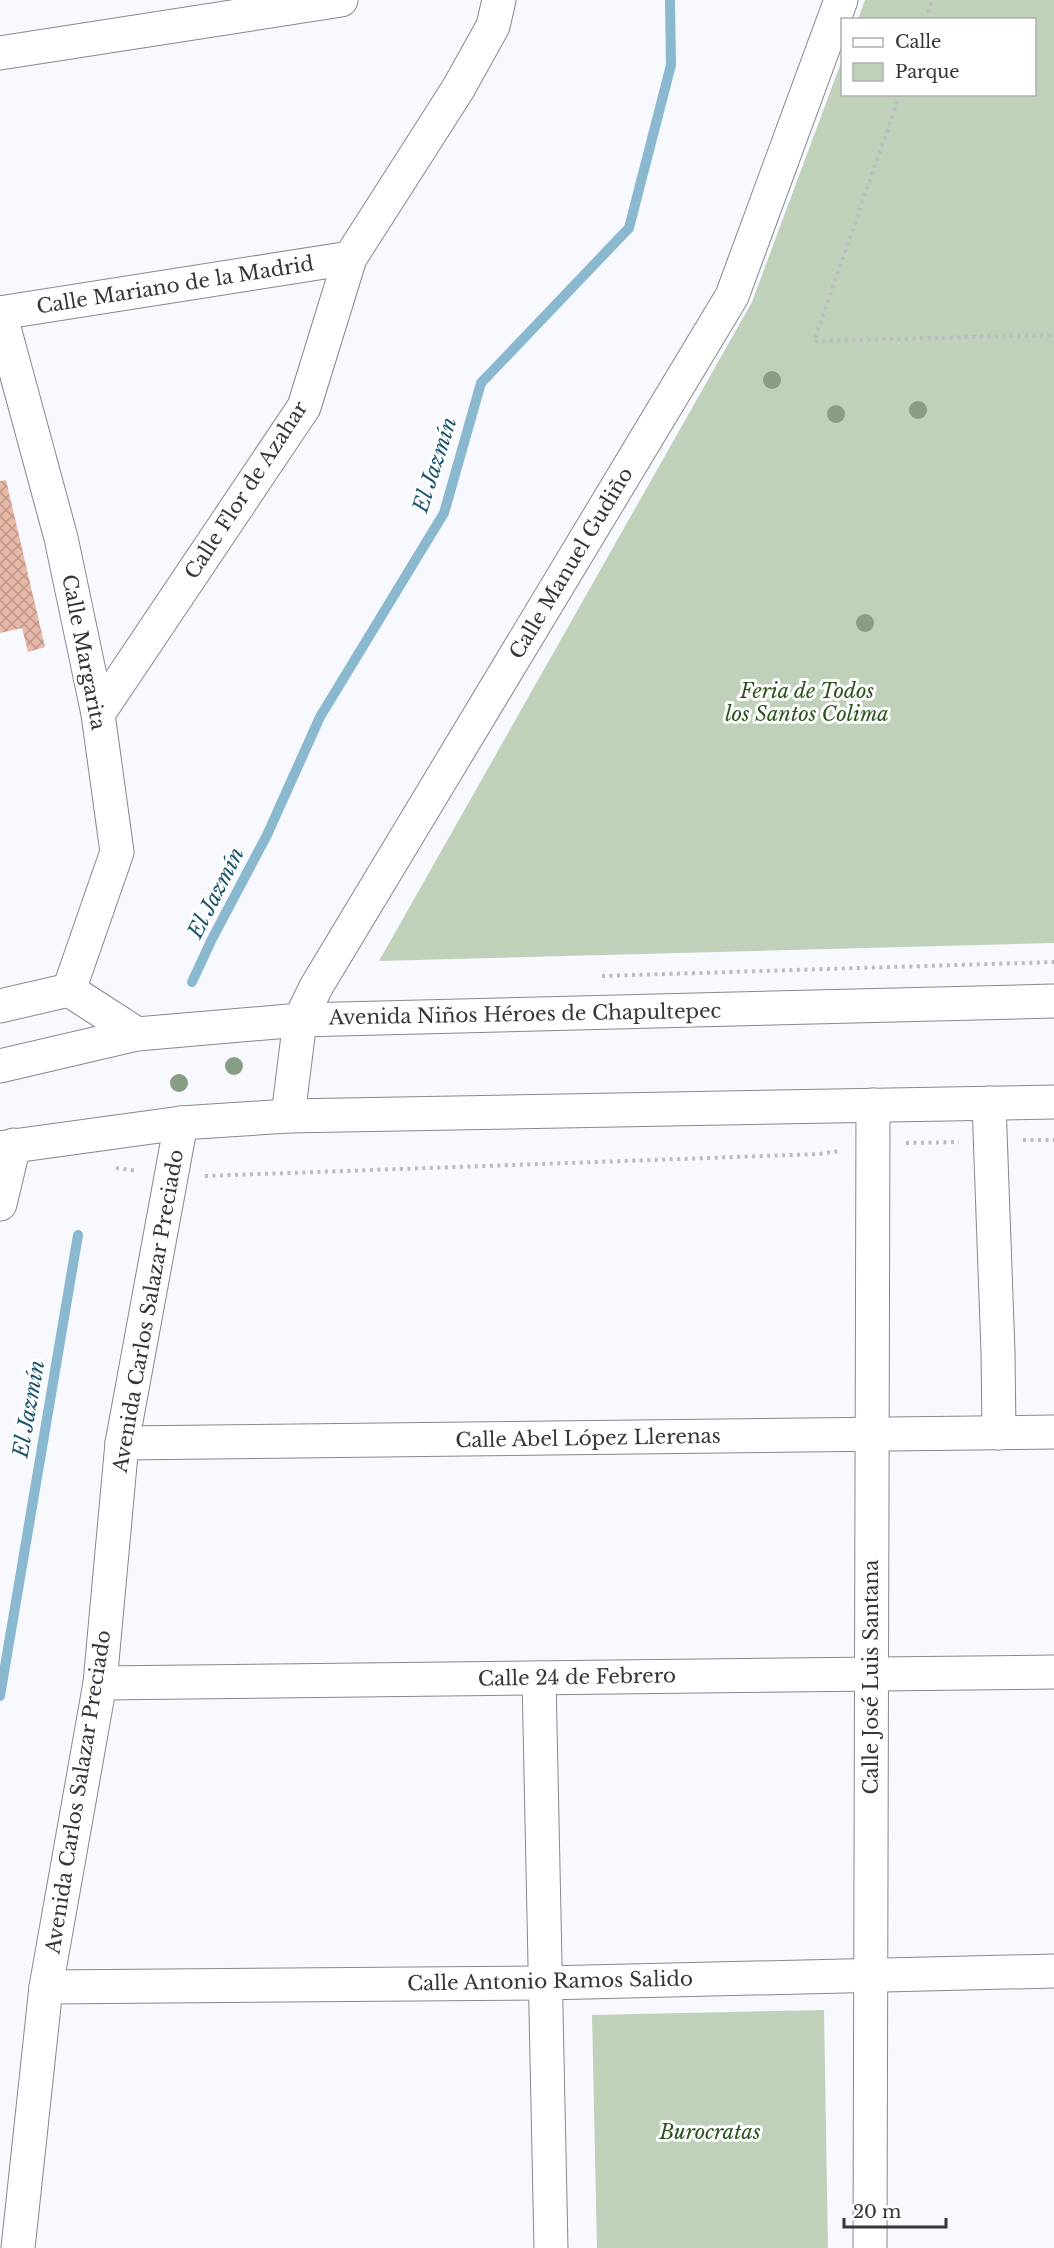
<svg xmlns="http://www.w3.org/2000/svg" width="1054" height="2248" font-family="'Libre Baskerville',serif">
<defs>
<pattern id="building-cross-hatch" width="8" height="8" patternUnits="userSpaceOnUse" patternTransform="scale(1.5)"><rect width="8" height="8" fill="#e7b8a7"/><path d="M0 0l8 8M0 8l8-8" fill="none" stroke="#bc9689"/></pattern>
</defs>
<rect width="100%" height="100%" fill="#f8f8ff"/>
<g fill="#bfd2b9">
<path d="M 865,0 L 1054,0 L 1054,943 L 379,961 L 752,302 L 842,60 L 842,94 L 1034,94 L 1034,20 L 858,19 Z"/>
<path d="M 824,2010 L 828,2248 L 597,2248 L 592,2015 Z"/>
</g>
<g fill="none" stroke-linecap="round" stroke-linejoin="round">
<g stroke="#89b8cf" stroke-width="10">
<path d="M 192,982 L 212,939 L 267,835 L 320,717 L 444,513 L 481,383 L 629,228 L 671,65 L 670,0"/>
<path d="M 0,1696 L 78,1235"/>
</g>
</g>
<path fill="url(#building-cross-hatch)" d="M 6,480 L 45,647 L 28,652 L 22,628 L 0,633 L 0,481 Z"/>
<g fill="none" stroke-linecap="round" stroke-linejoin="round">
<g stroke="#878791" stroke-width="35">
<g id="minor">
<path d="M 0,53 L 341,0"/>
<path d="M 0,313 L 61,538 L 98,714 L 117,852 L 69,990"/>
<path d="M 0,313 L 350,258"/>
<path d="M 98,714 L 304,407 L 350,258 L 458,89 L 493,26 L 499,0"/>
<path d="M 0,1006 L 69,990 L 137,1034"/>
<path d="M 989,1103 L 998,1352 L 999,1433"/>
<path d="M 288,1116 L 300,1020 L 316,987 L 732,296 L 841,0"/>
<path d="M 0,1204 L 14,1145"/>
<path d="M 122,1443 L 1054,1432"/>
<path d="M 539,1678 L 551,2248"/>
<path d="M 100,1683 L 1054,1672"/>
<path d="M 46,1987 L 545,1983 L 1054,1971"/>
<path d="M 18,2248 L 46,1987 L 100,1683 L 122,1443 L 181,1123"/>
<path d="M 870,2248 L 873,1105"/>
</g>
</g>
<g stroke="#878791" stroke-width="35">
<g id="major">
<path d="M 0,1066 L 137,1034 L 300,1020 L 1054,1001"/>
<path d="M 0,1148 L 181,1123 L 288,1116 L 1054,1102"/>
</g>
</g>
<g stroke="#bbbbc1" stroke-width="4" stroke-dasharray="3 4.5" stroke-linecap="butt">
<path d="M 926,20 L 932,0"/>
<path d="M 900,94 L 814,341 L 1054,335"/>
<path d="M 602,976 L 1054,962"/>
<path d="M 1023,1140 L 1054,1140"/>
<path d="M 906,1143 L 959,1142"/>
<path d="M 116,1168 L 138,1171"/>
<path d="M 205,1176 L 819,1154 L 839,1151"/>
</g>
<use href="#minor" stroke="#fff" stroke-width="33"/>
<use href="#major" stroke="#fff" stroke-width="33"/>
</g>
<g fill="#889d83">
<circle cx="772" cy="380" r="9"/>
<circle cx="918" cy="410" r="9"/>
<circle cx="836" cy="414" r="9"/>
<circle cx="865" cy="623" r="9"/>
<circle cx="234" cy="1066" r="9"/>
<circle cx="179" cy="1083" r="9"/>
</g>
<g text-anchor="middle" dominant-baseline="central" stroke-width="6" stroke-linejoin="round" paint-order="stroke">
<g font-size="20" fill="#35353a" stroke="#fff">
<text transform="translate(175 285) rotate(-9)">Calle Mariano de la Madrid</text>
<text transform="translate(246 490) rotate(-57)">Calle Flor de Azahar</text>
<text transform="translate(571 563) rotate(-59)">Calle Manuel Gudiño</text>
<text transform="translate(84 652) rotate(79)">Calle Margarita</text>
<text transform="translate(525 1014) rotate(-1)">Avenida Niños Héroes de Chapultepec</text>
<text transform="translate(148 1311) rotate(-80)">Avenida Carlos Salazar Preciado</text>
<text transform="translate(588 1438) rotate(-1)">Calle Abel López Llerenas</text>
<text transform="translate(577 1677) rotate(-1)">Calle 24 de Febrero</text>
<text transform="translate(871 1677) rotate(-90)">Calle José Luis Santana</text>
<text transform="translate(78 1792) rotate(-81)">Avenida Carlos Salazar Preciado</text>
<text transform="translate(550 1981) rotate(-1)">Calle Antonio Ramos Salido</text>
</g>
<g font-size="20" font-style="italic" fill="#2d521e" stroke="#fff">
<text x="807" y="691">Feria de Todos<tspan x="807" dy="23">los Santos Colima</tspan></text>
<text x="710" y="2132">Burocratas</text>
</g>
<g font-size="21" font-style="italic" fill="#19556d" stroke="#fff">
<text transform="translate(435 465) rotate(-72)">El Jazmín</text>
<text transform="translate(216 893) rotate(-63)">El Jazmín</text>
<text transform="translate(29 1409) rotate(-80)">El Jazmín</text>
</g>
</g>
<rect x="841" y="18" width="195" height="78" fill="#ffffff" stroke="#aeaeb0" stroke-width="1.5"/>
<rect x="853" y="38" width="30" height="9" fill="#ffffff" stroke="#aeaeb0" stroke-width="1.5"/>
<text x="895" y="48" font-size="18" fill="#35353a">Calle</text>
<rect x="853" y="63" width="30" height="18" fill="#bfd2b9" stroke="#aeaeb0" stroke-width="1.5"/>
<text x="895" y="78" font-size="18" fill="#35353a">Parque</text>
<path d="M844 2218v9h102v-9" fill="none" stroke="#35353a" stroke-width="3"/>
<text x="853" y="2218" font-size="18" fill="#35353a" stroke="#ffffff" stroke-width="4.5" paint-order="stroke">20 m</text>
</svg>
